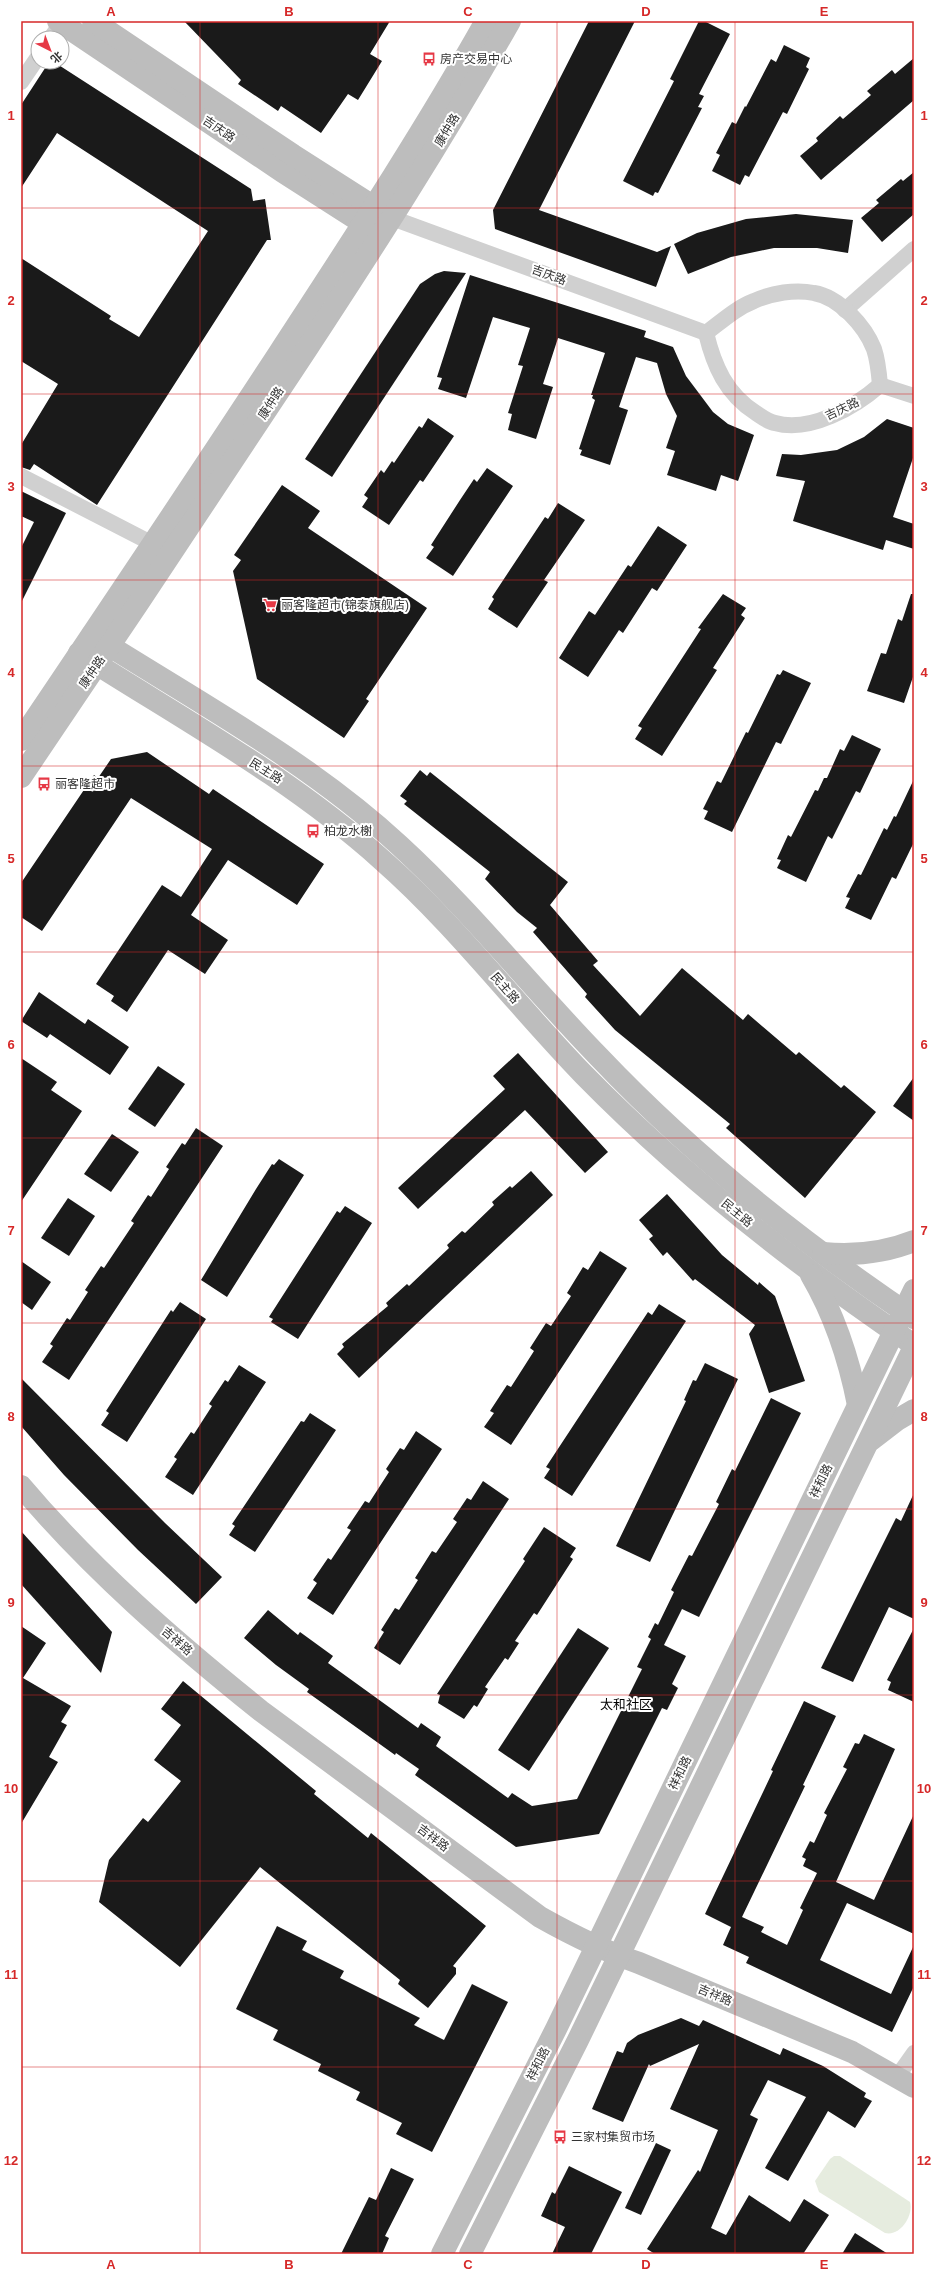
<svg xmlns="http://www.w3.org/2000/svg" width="935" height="2275" font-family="Arial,'Noto Sans SC',sans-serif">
<rect width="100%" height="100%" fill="#fff"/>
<path fill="#e6ecdf" d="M 834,2156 L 840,2156 L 910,2202 C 914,2215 900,2237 885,2233 L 819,2192 L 815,2181 L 830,2159 Z"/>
<g fill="#1a1a1a">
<path d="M 184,21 L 390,21 L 370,54 L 382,61 L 358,100 L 348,94 L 321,133 L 281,106 L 278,111 L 238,84 L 241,80 Z"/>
<path d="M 589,21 L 635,21 L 539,210 L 657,252 L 671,246 L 656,287 L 495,229 L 493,210 Z"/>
<path d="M 699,21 L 704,21 L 730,34 L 699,94 L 704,96 L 698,107 L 702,108 L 658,193 L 655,192 L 653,196 L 623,181 L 674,81 L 670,79 Z"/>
<path d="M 784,45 L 810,58 L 806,67 L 809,69 L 787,114 L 783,112 L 749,177 L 745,175 L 740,185 L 712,171 L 720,155 L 716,153 L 732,122 L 736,124 L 745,106 L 746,107 L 771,59 L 776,62 Z"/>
<path d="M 914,58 L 914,100 L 821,180 L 800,156 L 818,141 L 816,138 L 840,116 L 843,119 L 871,95 L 867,91 L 892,70 L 895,74 Z"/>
<path d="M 49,62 L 54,62 L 251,189 L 253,201 L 265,199 L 271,240 L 267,240 L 97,505 L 34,464 L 30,470 L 21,467 L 21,445 L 58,384 L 21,361 L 21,258 L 111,316 L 109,319 L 139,337 L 208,231 L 57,133 L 21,188 L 21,105 Z"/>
<path d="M 914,172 L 914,214 L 882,242 L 861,218 L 879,203 L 876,200 L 901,179 L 903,181 Z"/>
<path d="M 796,214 L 853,220 L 848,253 L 817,248 L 774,248 L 731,257 L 688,274 L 674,244 L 697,233 L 746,219 Z"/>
<path d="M 444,271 L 466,273 L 332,477 L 305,459 L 420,284 L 435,274 Z"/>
<path d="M 470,275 L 646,331 L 644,337 L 673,347 L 686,376 L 713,412 L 728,424 L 754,435 L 738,481 L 721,475 L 716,491 L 667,475 L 675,451 L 666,448 L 677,416 L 666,394 L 657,363 L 636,357 L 619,407 L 628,410 L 610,465 L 580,455 L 582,450 L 579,449 L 595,400 L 592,398 L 593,395 L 591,395 L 605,353 L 558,338 L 543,384 L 553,387 L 536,439 L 508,430 L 512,414 L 508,413 L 523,366 L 518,365 L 530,328 L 493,317 L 466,398 L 438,389 L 442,378 L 437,377 Z"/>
<path d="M 428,418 L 454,436 L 423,482 L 420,480 L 389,525 L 362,507 L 368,498 L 364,495 L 381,470 L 384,473 L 392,461 L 394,463 L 419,426 L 422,428 Z"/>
<path d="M 887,419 L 914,428 L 914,455 L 893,517 L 914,524 L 914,549 L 886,540 L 883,550 L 793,521 L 805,481 L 776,476 L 782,454 L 801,455 L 837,450 L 864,437 Z"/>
<path d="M 487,468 L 513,486 L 453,576 L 426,558 L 434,547 L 431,545 L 460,500 L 474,479 L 477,482 Z"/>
<path d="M 282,485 L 320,511 L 308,528 L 427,608 L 366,699 L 369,701 L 344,738 L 257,679 L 233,571 L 241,560 L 234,555 Z"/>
<path d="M 21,491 L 66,513 L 21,603 L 21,548 L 34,522 L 21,516 Z"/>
<path d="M 558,503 L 585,520 L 544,580 L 548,582 L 517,628 L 488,609 L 494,599 L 492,597 L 545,517 L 548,519 Z"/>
<path d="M 658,526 L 687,545 L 657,591 L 652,588 L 623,633 L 619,630 L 588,677 L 559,658 L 589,611 L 595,615 L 628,565 L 631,567 Z"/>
<path d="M 723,594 L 746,608 L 741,615 L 745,618 L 713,668 L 717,670 L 662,756 L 635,739 L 642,728 L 638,726 L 701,629 L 698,628 Z"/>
<path d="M 911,594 L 914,594 L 914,674 L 904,703 L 867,691 L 881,653 L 886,654 L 898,619 L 902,621 Z"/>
<path d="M 783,670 L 811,683 L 781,744 L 776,742 L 732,832 L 704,819 L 708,811 L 703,809 L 717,781 L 721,783 L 746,732 L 748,733 L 777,674 L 780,675 Z"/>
<path d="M 852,735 L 881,749 L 860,793 L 856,791 L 832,839 L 828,836 L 806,882 L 777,868 L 781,860 L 777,859 L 788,835 L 791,837 L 815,790 L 818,791 L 824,778 L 827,778 L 840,749 L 844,751 Z"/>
<path d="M 147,752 L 209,794 L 213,789 L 324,864 L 297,905 L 228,860 L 191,915 L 228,940 L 205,974 L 168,950 L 127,1012 L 111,1001 L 114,996 L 96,984 L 162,885 L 181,897 L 212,849 L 131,798 L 42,931 L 21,917 L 21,883 L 94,775 L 98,778 L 111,759 Z"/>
<path d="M 420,770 L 427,776 L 430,772 L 568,882 L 550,905 L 598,961 L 593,965 L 640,1016 L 682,968 L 743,1020 L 748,1014 L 796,1055 L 799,1052 L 841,1088 L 844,1085 L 876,1112 L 805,1198 L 726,1128 L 730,1124 L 615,1030 L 585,997 L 587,994 L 533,932 L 537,928 L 517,912 L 485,879 L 490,872 L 404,804 L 407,801 L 400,796 Z"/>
<path d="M 914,779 L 914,842 L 896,879 L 892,877 L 871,920 L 845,908 L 850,898 L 846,897 L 858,874 L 861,875 L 884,828 L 887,830 L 894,816 L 896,817 Z"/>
<path d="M 39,992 L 85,1024 L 88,1019 L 129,1047 L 110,1075 L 50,1034 L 47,1038 L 21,1021 Z"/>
<path d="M 518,1053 L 608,1152 L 585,1173 L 525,1110 L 418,1209 L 398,1188 L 505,1089 L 493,1076 Z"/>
<path d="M 21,1058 L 57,1082 L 51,1090 L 82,1111 L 21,1202 Z"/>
<path d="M 158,1066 L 185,1084 L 155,1127 L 128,1109 Z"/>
<path d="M 914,1077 L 914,1121 L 893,1106 Z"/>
<path d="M 196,1128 L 223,1146 L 69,1380 L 42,1362 L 53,1346 L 50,1344 L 67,1318 L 70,1320 L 88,1292 L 85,1290 L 101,1266 L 104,1268 L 134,1223 L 131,1221 L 148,1195 L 151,1197 L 169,1169 L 166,1167 L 182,1143 L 185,1145 Z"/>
<path d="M 112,1134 L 139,1152 L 111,1192 L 84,1174 Z"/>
<path d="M 279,1159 L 304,1175 L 227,1297 L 201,1280 L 256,1189 L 272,1164 L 274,1165 Z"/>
<path d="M 531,1171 L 553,1195 L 359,1378 L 337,1354 L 344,1347 L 342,1344 L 388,1306 L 386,1303 L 407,1284 L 409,1286 L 449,1248 L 447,1245 L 462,1231 L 465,1233 L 494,1205 L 492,1202 L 510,1186 L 512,1188 Z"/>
<path d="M 667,1194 L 722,1255 L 758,1285 L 759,1282 L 775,1296 L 805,1381 L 769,1393 L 749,1334 L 755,1325 L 695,1279 L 693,1281 L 667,1252 L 663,1256 L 649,1239 L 653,1236 L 639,1220 Z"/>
<path d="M 68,1198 L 95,1216 L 69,1256 L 41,1238 Z"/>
<path d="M 345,1206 L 372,1223 L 298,1339 L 271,1322 L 273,1319 L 269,1317 L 337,1211 L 340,1213 Z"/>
<path d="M 600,1251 L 627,1268 L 511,1445 L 484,1427 L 494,1413 L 490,1411 L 507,1385 L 511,1387 L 534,1351 L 530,1348 L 546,1323 L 551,1326 L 571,1296 L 567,1293 L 583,1267 L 588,1270 Z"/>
<path d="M 21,1261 L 51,1282 L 32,1310 L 21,1302 Z"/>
<path d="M 180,1302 L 206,1319 L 127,1442 L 101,1425 L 109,1413 L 106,1411 L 171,1310 L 173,1312 Z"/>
<path d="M 659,1304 L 686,1321 L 572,1496 L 544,1478 L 550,1469 L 546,1467 L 648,1312 L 652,1315 Z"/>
<path d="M 705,1363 L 738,1379 L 650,1562 L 616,1546 L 686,1401 L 684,1400 L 693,1380 L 696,1381 Z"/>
<path d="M 239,1365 L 266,1382 L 193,1495 L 165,1477 L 177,1459 L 174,1457 L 191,1432 L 194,1434 L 212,1406 L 209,1404 L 225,1380 L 228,1382 Z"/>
<path d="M 21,1378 L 165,1523 L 222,1577 L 196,1604 L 138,1550 L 64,1475 L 21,1426 Z"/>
<path d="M 771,1398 L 801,1413 L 699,1617 L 682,1609 L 664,1645 L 686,1656 L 672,1684 L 678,1688 L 667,1710 L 662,1708 L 599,1834 L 516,1847 L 415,1775 L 419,1769 L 396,1753 L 395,1755 L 307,1692 L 309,1689 L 276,1665 L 244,1638 L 268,1610 L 298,1635 L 300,1632 L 333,1656 L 328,1663 L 418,1728 L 421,1723 L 441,1737 L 436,1746 L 508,1798 L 512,1793 L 532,1806 L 577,1799 L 642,1669 L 637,1667 L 651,1639 L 648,1637 L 655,1623 L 658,1625 L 674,1592 L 671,1590 L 689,1555 L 692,1556 L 719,1504 L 716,1502 L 732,1469 L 735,1471 Z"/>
<path d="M 310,1413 L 336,1430 L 255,1552 L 229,1535 L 235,1526 L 232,1524 L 301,1421 L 304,1422 Z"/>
<path d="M 416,1431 L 442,1449 L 333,1615 L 307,1598 L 317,1583 L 313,1580 L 328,1558 L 331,1560 L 351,1530 L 347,1528 L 365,1501 L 369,1503 L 389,1472 L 386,1469 L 400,1448 L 404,1450 Z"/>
<path d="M 483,1481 L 509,1499 L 400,1665 L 374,1648 L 384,1632 L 381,1630 L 395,1608 L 399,1610 L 418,1580 L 415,1578 L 432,1551 L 436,1553 L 457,1522 L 453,1519 L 467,1498 L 471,1500 Z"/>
<path d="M 914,1493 L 914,1619 L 889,1607 L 853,1682 L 821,1668 L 896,1518 L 901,1521 Z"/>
<path d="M 544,1527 L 576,1548 L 570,1557 L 573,1559 L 537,1615 L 534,1613 L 515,1641 L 519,1643 L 508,1660 L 505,1658 L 485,1687 L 488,1689 L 477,1707 L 474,1705 L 464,1719 L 438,1703 L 440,1695 L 437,1694 L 525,1561 L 523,1559 Z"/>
<path d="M 21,1531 L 112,1632 L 101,1673 L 21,1584 Z"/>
<path d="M 21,1626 L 46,1643 L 23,1678 L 71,1706 L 61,1722 L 67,1725 L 49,1757 L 58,1762 L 21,1824 Z"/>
<path d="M 578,1628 L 609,1648 L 529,1771 L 498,1750 Z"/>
<path d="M 914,1628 L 914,1702 L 888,1690 L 891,1682 L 887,1680 Z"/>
<path d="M 183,1681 L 316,1791 L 314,1794 L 368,1838 L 371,1833 L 486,1926 L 453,1966 L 456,1968 L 456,1974 L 428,2008 L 398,1984 L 400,1980 L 260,1867 L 180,1967 L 99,1902 L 109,1860 L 143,1818 L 148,1822 L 181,1781 L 154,1760 L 181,1725 L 161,1709 Z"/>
<path d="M 804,1701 L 836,1716 L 803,1785 L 805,1786 L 742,1917 L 764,1927 L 761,1932 L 787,1945 L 803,1910 L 800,1908 L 817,1873 L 803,1866 L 806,1859 L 802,1857 L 810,1841 L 814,1843 L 827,1815 L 824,1813 L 847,1769 L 843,1767 L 855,1743 L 859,1744 L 864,1734 L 895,1749 L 836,1882 L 874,1900 L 914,1814 L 914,1934 L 847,1903 L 820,1960 L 891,1994 L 914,1945 L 914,1986 L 892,2032 L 746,1963 L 749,1957 L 723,1945 L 731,1927 L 705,1914 L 773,1771 L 771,1770 Z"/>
<path d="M 277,1926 L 307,1941 L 302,1950 L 344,1971 L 340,1978 L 420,2018 L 414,2025 L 444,2040 L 472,1984 L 508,2002 L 432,2152 L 396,2134 L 402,2123 L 356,2100 L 360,2092 L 318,2071 L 321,2064 L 273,2040 L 278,2030 L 236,2009 Z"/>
<path d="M 681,2018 L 699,2026 L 703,2020 L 780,2055 L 783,2048 L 823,2066 L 866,2093 L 864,2097 L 872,2101 L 855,2128 L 828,2111 L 788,2181 L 765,2168 L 806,2097 L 768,2080 L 750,2115 L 758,2119 L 711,2228 L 726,2235 L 749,2195 L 790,2222 L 804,2199 L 829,2215 L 803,2254 L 655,2254 L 647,2249 L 698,2170 L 700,2172 L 718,2130 L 670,2109 L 699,2044 L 650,2066 L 649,2064 L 623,2122 L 592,2109 L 617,2051 L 623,2053 L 627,2043 L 638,2035 Z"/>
<path d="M 656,2143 L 671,2150 L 641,2215 L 625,2208 Z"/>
<path d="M 569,2166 L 622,2192 L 591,2254 L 552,2254 L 565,2227 L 541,2216 L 552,2192 L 555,2194 Z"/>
<path d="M 391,2168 L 414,2179 L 385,2236 L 389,2238 L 382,2254 L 341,2254 L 369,2197 L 376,2200 Z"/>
<path d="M 855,2233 L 888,2254 L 842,2254 Z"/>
</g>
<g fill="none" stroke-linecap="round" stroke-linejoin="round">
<g stroke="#d0d0d0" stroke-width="16">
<path d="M 51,38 L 61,23"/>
<path d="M 21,82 L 38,57"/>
<path d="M 392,218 L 706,333"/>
<path d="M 845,310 L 914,249"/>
<path d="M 706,333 C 722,321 736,308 754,301 C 772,293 795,289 814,293 C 839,297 865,326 874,349 C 878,361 879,373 880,385"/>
<path d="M 706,333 C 714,366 726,394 756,413 C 762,417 768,422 775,423 C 810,433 855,407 880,385"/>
<path d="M 880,385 L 914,396"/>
<path d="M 21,476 L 153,544"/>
<path d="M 897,2077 L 914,2053"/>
</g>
<g stroke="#bdbdbd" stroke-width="22">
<path d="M 58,21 L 283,172 L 375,231"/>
<path d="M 93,21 L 293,155 L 387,215"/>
<path d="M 92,635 C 196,701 308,761 399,845 C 471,911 531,987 599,1057 C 693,1156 801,1242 914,1318"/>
<path d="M 79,653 C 182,719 291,778 382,860 C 456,925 515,1004 584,1075 C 684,1177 796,1265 914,1345"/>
<path d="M 21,740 C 108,611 194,483 279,353 C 350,244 422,135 486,21"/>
<path d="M 21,777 C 113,641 205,504 295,367 C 370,253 443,140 510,21"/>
<path d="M 823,1253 C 855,1256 884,1253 914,1241"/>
<path d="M 811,1275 C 835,1316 849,1359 858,1405"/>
<path d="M 871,1440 L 897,1420 L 914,1410"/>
<path d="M 21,1486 C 92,1570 175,1642 261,1711 L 540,1917 C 572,1935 604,1951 639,1963 L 852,2052 L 914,2087"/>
<path d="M 442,2254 L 556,2029 L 914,1290"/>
<path d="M 470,2254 L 578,2040 L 914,1347"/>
</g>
</g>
<path fill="none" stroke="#d62828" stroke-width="1" stroke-opacity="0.55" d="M 200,21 L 200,2254M 378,21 L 378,2254M 557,21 L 557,2254M 735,21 L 735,2254M 21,208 L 914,208M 21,394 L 914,394M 21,580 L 914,580M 21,766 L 914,766M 21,952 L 914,952M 21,1138 L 914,1138M 21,1323 L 914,1323M 21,1509 L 914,1509M 21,1695 L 914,1695M 21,1881 L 914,1881M 21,2067 L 914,2067"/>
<defs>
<g id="bus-bare" transform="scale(1.08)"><path d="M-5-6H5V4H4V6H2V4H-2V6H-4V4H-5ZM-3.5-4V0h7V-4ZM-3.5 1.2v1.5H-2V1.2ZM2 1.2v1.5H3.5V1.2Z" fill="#e63946" stroke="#fff" stroke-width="2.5" paint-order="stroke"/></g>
<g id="supermarket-bare" transform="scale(1.08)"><path d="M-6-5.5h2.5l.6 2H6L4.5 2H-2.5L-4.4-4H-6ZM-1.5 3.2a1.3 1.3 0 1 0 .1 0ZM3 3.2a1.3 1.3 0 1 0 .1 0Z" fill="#e63946" stroke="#fff" stroke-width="2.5" paint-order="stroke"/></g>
</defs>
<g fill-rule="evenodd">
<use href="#bus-bare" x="429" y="59"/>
<use href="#supermarket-bare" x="270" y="605"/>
<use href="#bus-bare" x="44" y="784"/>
<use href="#bus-bare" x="313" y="831"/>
<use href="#bus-bare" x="560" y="2137"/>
</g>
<g text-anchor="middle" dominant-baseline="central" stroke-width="4" stroke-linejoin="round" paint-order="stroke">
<g font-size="12" fill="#333" stroke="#fff" text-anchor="start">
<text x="440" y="59">房产交易中心</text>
<text x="281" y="605">丽客隆超市(锦泰旗舰店)</text>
<text x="55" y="784">丽客隆超市</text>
<text x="324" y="831">柏龙水榭</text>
<text x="571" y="2137">三家村集贸市场</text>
</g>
<g font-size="12" fill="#333" stroke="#fff">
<text transform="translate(219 129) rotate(34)">吉庆路</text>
<text transform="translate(447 130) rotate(-59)">康仲路</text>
<text transform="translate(549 275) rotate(20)">吉庆路</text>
<text transform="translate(271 403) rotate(-57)">康仲路</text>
<text transform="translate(842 409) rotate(-25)">吉庆路</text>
<text transform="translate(92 672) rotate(-56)">康仲路</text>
<text transform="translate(266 771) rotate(32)">民主路</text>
<text transform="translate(505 988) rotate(49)">民主路</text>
<text transform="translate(737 1213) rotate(39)">民主路</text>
<text transform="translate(821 1481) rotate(-64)">祥和路</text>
<text transform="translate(177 1641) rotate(41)">吉祥路</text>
<text transform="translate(680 1773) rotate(-64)">祥和路</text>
<text transform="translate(433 1838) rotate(37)">吉祥路</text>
<text transform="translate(715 1995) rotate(23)">吉祥路</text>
<text transform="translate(538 2064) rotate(-63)">祥和路</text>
</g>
<g font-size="13" fill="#000" stroke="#fff">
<text x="626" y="1704">太和社区</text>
</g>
</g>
<rect width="935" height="2275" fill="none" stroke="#ffffff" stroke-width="44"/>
<g transform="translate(50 50) rotate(138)"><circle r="19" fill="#ffffff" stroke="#adadad"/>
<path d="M0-3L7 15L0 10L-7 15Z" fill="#e63946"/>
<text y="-6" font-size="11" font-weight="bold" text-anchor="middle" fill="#333333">北</text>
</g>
<rect x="22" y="22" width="891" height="2231" fill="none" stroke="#d62828" stroke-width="1.5"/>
<g font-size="13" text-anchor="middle" font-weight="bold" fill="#d62828">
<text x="111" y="16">A</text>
<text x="289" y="16">B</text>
<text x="468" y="16">C</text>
<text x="646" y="16">D</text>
<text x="824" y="16">E</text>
<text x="11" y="120">1</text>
<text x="924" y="120">1</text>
<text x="11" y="305">2</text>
<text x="924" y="305">2</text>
<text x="11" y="491">3</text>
<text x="924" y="491">3</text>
<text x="11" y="677">4</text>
<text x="924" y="677">4</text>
<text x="11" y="863">5</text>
<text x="924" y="863">5</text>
<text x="11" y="1049">6</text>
<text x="924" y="1049">6</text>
<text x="11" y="1235">7</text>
<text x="924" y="1235">7</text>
<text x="11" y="1421">8</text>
<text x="924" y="1421">8</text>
<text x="11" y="1607">9</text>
<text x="924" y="1607">9</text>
<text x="11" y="1793">10</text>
<text x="924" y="1793">10</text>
<text x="11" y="1979">11</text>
<text x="924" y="1979">11</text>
<text x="11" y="2165">12</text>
<text x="924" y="2165">12</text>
<text x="111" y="2269">A</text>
<text x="289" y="2269">B</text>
<text x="468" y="2269">C</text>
<text x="646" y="2269">D</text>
<text x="824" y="2269">E</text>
</g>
</svg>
